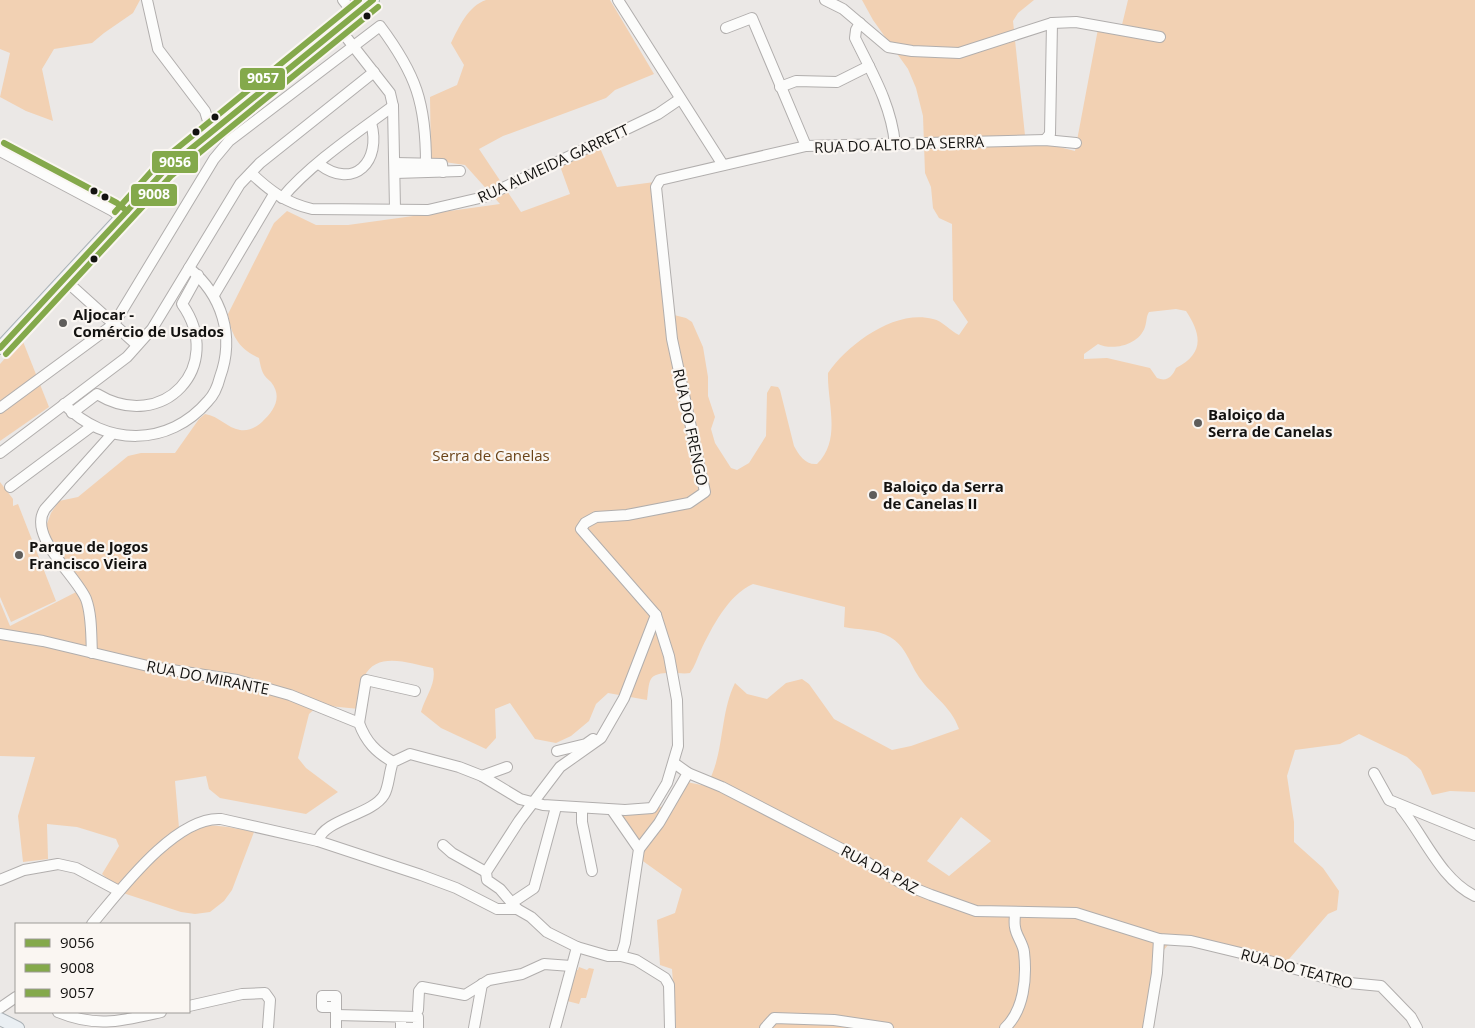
<svg xmlns="http://www.w3.org/2000/svg" width="1475" height="1028" font-family="'Open Sans',sans-serif">
<rect width="100%" height="100%" fill="#ebe8e6"/>
<g fill="#f2d1b3" fill-rule="evenodd">
<path d="M 0,0 L 140,0 L 133,13 L 104,33 L 92,43 L 54,49 L 42,69 L 53,121 L 26,111 L 0,97 L 10,53 L 0,49 Z"/>
<path d="M 486,0 L 610,0 L 654,74 L 615,90 L 606,98 L 503,136 L 479,149 L 521,212 L 570,194 L 560,166 L 600,148 L 617,187 L 662,181 L 659,187 L 674,315 L 686,318 L 692,322 L 703,347 L 708,377 L 708,396 L 715,417 L 711,429 L 715,443 L 731,468 L 737,470 L 749,463 L 766,436 L 767,393 L 771,386 L 778,387 L 780,390 L 794,446 C 799,455 805,465 817,464 C 842,440 827,402 828,373 C 848,344 895,309 933,319 C 943,321 950,331 959,335 L 968,322 L 953,300 L 952,224 L 939,218 L 933,208 L 931,187 L 925,173 L 923,116 L 916,88 L 908,69 L 873,20 L 862,0 L 1034,0 L 1018,13 L 1013,21 L 1026,145 L 1047,144 L 1075,151 L 1098,29 L 1120,33 L 1128,0 L 1475,0 L 1475,792 L 1450,791 L 1432,795 L 1421,770 L 1407,757 L 1359,734 L 1340,744 L 1295,750 L 1287,776 L 1294,822 L 1294,842 L 1323,868 L 1339,891 L 1337,910 L 1328,914 L 1283,966 L 1172,940 L 1159,956 L 1154,1028 L 676,1028 L 672,969 L 660,965 L 657,920 L 675,913 L 682,889 L 640,859 L 624,829 L 621,813 L 661,807 L 687,782 L 706,786 C 725,756 719,715 735,683 L 747,694 L 767,699 L 786,683 L 802,679 L 809,684 L 834,719 L 892,750 L 911,746 L 959,729 C 951,705 929,694 917,674 C 908,659 905,646 890,637 C 878,629 857,630 844,627 L 845,607 L 753,584 C 728,595 712,627 700,652 C 697,659 695,666 690,673 C 681,675 657,669 651,679 C 648,684 648,694 647,700 L 608,693 L 596,704 L 589,721 L 571,736 L 556,743 L 535,739 L 510,703 L 495,709 L 496,738 L 486,749 L 441,728 L 421,712 C 425,697 437,683 433,668 C 410,664 377,650 364,677 C 360,686 360,699 359,709 L 319,705 L 309,714 L 298,758 L 306,768 L 338,792 L 306,814 L 220,798 L 209,789 L 206,776 L 175,781 L 179,828 C 203,822 231,827 254,832 L 232,890 L 224,901 L 210,912 L 195,914 L 181,912 L 123,893 L 102,874 L 119,846 L 116,839 L 77,827 L 47,824 L 48,859 L 23,862 L 18,816 L 35,757 L 0,756 L 0,602 L 10,626 L 82,589 L 45,529 L 51,513 L 59,501 L 78,497 L 128,456 L 141,453 L 175,453 L 199,419 L 205,414 C 219,416 227,428 240,430 C 249,431 255,428 262,422 C 274,411 283,397 271,382 C 268,379 265,377 263,373 C 261,369 260,363 259,358 C 239,349 231,335 228,314 L 274,223 L 287,211 L 316,225 L 348,225 L 500,204 L 465,165 L 431,160 L 430,97 L 457,85 L 464,65 L 451,43 C 459,27 468,6 486,0 ZM 1176,309 L 1186,311 C 1202,335 1204,354 1176,368 C 1172,377 1167,382 1157,378 L 1150,368 L 1107,358 L 1084,359 L 1084,354 L 1098,344 C 1113,351 1139,345 1145,327 C 1147,321 1146,317 1149,312 ZM 961,817 L 991,841 L 949,876 L 927,861 Z"/>
<path d="M 22,339 L 49,407 L 0,441 L 0,364 Z"/>
<path d="M 0,482 L 13,499 L 13,506 L 18,504 L 56,601 L 11,622 L 0,597 Z"/>
<path d="M 579,967 L 587,970 L 589,968 L 594,969 L 586,998 L 581,998 L 579,1004 L 567,1001 L 576,970 L 578,970 Z"/>
</g>
<g fill="none" stroke-linecap="round" stroke-linejoin="round">
<g stroke="#b1aead" stroke-width="12">
<g id="minor">
<path d="M 147,0 L 158,49 L 205,111 L 211,131"/>
<path d="M 343,0 L 355,15"/>
<path d="M 618,0 L 723,165"/>
<path d="M 825,0 L 843,9 L 888,47 L 912,51 L 959,53 L 1052,23 L 1076,22 L 1160,37"/>
<path d="M 860,23 L 856,30 L 855,38 C 872,73 891,104 895,144"/>
<path d="M 339,28 L 390,93 L 393,106 L 395,209"/>
<path d="M 726,28 L 752,18 L 806,146"/>
<path d="M 780,87 L 796,81 L 837,82 L 869,66"/>
<path d="M 1045,140 L 1050,134 L 1052,23"/>
<path d="M 0,151 L 113,211 L 121,218"/>
<path d="M 395,163 L 442,164 L 443,172"/>
<path d="M 319,164 C 354,191 382,161 371,123"/>
<path d="M 251,173 C 270,191 286,203 312,209 L 428,210 L 484,197 L 658,114 L 680,99"/>
<path d="M 395,173 L 460,171"/>
<path d="M 282,198 C 309,165 358,132 393,106"/>
<path d="M 65,280 L 137,345"/>
<path d="M 214,295 L 274,194"/>
<path d="M 64,404 C 105,447 169,447 208,401 C 214,395 218,385 220,377 C 235,336 222,295 189,268"/>
<path d="M 0,408 L 114,324 L 214,159 L 229,141 L 380,26 C 416,74 426,103 426,164"/>
<path d="M 72,413 L 97,394 C 163,434 226,366 182,304 L 198,275"/>
<path d="M 0,453 L 127,357 L 152,329 L 240,184 L 260,163 L 374,72"/>
<path d="M 10,487 L 92,426"/>
<path d="M 0,634 L 43,641 L 152,667 L 237,680 L 290,695 L 359,723 C 366,742 376,752 393,762"/>
<path d="M 92,653 C 91,636 92,615 86,599 C 76,575 27,536 45,509 L 112,434"/>
<path d="M 359,723 L 366,680 L 415,691"/>
<path d="M 557,751 L 586,744 L 593,739"/>
<path d="M 674,763 L 688,773 L 722,787 L 865,861 L 901,883 L 931,895 L 976,911 L 1076,913 L 1159,939 L 1191,941 L 1249,955 L 1339,982 L 1381,986 L 1411,1017 L 1417,1028"/>
<path d="M 1374,773 L 1389,800 L 1475,835"/>
<path d="M 482,776 L 507,767"/>
<path d="M 1401,808 C 1424,836 1441,880 1475,896"/>
<path d="M 582,809 L 582,822 L 592,871"/>
<path d="M 612,810 L 639,849 L 625,943 L 621,956"/>
<path d="M 318,841 C 324,819 372,815 384,795 C 389,787 389,772 393,762 L 410,754 L 459,767 L 482,776 L 520,799 L 543,805 L 625,810 L 652,808 L 667,783 L 678,746 L 677,700 L 669,656 L 656,615 L 581,529 L 585,523 L 596,517 L 627,515 L 689,503 L 705,492 L 672,339 L 656,187 L 660,180 L 806,146 L 1045,140 L 1076,143"/>
<path d="M 443,845 L 452,853 L 486,872"/>
<path d="M 639,849 L 659,823 L 688,773"/>
<path d="M 0,880 L 24,870 L 58,864 L 76,868 L 119,891"/>
<path d="M 513,902 L 534,888 L 556,807"/>
<path d="M 517,909 L 500,889 L 487,880 L 486,872 L 519,821 L 560,767 L 601,738 L 624,698 L 656,615"/>
<path d="M 92,924 C 119,892 175,816 221,819 L 318,841 L 421,875 L 456,888 L 497,909 L 517,909 L 531,917 L 547,932 L 577,947 L 608,956 L 621,956 L 636,960 L 665,978 L 669,985 L 670,1028"/>
<path d="M 189,1006 L 242,994 L 265,993 L 270,1000 L 268,1028"/>
<path d="M 336,1007 L 322,1007 L 322,996 L 336,996 L 336,1028"/>
<path d="M 0,1008 L 16,997"/>
<path d="M 418,1010 L 419,991 L 422,987 L 465,995 L 489,980 L 522,974 L 544,964 L 571,966"/>
<path d="M 58,1012 C 97,1028 121,1021 161,1012"/>
<path d="M 336,1015 L 418,1017 L 418,1028 L 401,1028 L 401,1017"/>
<path d="M 474,1028 L 482,984"/>
<path d="M 555,1028 L 577,947"/>
<path d="M 765,1028 L 774,1018 L 834,1020 L 888,1028"/>
<path d="M 1005,1028 C 1024,1010 1027,978 1024,952 C 1023,943 1016,936 1015,927 C 1014,923 1015,917 1015,912"/>
<path d="M 1148,1028 L 1157,973 L 1159,939"/>
</g>
</g>
<g stroke="#aab1b6" stroke-width="14">
<g id="major">
<path d="M 0,348 L 165,170 L 225,119 L 373,0"/>
<path d="M 0,1019 L 18,1028"/>
</g>
</g>
<use href="#minor" stroke="#fcfcfb" stroke-width="10"/>
<use href="#major" stroke="#eaeff3" stroke-width="12"/>
<g stroke="#faf6f2" stroke-width="10">
<path id="bus-1" d="M 0,348 L 165,170 L 373,0"/>
</g>
<g stroke="#faf6f2" stroke-width="10">
<path id="bus-2" d="M 6,354 L 171,176 L 378,7"/>
</g>
<g stroke="#faf6f2" stroke-width="10">
<g id="bus-3">
<path d="M 4,143 L 117,203 L 127,211"/>
<path d="M 115,212 L 159,163 L 359,0"/>
</g>
</g>
<use href="#bus-1" stroke="#84a94b" stroke-width="6"/>
<use href="#bus-2" stroke="#84a94b" stroke-width="6"/>
<use href="#bus-3" stroke="#84a94b" stroke-width="6"/>
</g>
<g fill="#131210" stroke="#faf6f2" stroke-width="2">
<circle cx="367" cy="16" r="4.5"/>
<circle cx="215" cy="117" r="4.5"/>
<circle cx="196" cy="132" r="4.5"/>
<circle cx="94" cy="191" r="4.5"/>
<circle cx="105" cy="197" r="4.5"/>
<circle cx="94" cy="259" r="4.5"/>
</g>
<g fill="#5f5d5b" stroke="#faf6f2" stroke-width="2">
<circle cx="63" cy="323" r="5"/>
<circle cx="1198" cy="423" r="5"/>
<circle cx="873" cy="495" r="5"/>
<circle cx="19" cy="555" r="5"/>
</g>
<g text-anchor="middle" dominant-baseline="central" stroke-width="4.5" stroke-linejoin="round" paint-order="stroke">
<g font-size="15" fill="#131210" stroke="#faf6f2">
<text transform="translate(899 144) rotate(-2)">RUA DO ALTO DA SERRA</text>
<text transform="translate(553 163) rotate(-25)">RUA ALMEIDA GARRETT</text>
<text transform="translate(691 427) rotate(78)">RUA DO FRENGO</text>
<text transform="translate(208 677) rotate(11)">RUA DO MIRANTE</text>
<text transform="translate(880 869) rotate(28)">RUA DA PAZ</text>
<text transform="translate(1297 968) rotate(15)">RUA DO TEATRO</text>
</g>
<g font-size="15" font-weight="bold" fill="#131210" stroke="#faf6f2" text-anchor="start">
<text x="73" y="314">Aljocar -<tspan x="73" dy="17">Comércio de Usados</tspan></text>
<text x="1208" y="414">Baloiço da<tspan x="1208" dy="17">Serra de Canelas</tspan></text>
<text x="883" y="486">Baloiço da Serra<tspan x="883" dy="17">de Canelas II</tspan></text>
<text x="29" y="546">Parque de Jogos<tspan x="29" dy="17">Francisco Vieira</tspan></text>
</g>
<g font-size="15" fill="#6a4318" stroke="#faf6f2">
<text x="491" y="455">Serra de Canelas</text>
</g>
</g>
<g stroke="#faf6f2" stroke-width="2">
<rect x="239" y="67" width="47" height="24" rx="5" fill="#84a94b"/>
<rect x="151" y="150" width="48" height="24" rx="5" fill="#84a94b"/>
<rect x="130" y="183" width="48" height="24" rx="5" fill="#84a94b"/>
</g>
<g font-size="14" text-anchor="middle" font-weight="bold" fill="#fff">
<text x="263" y="83">9057</text>
<text x="175" y="167">9056</text>
<text x="154" y="199">9008</text>
</g>
<rect x="15" y="923" width="175" height="90" fill="#faf6f2" stroke="#9e9b98"/>
<rect x="25" y="939" width="25" height="8" fill="#84a94b" stroke="#9e9b98"/>
<text x="60" y="948" font-size="15" fill="#131210">9056</text>
<rect x="25" y="964" width="25" height="8" fill="#84a94b" stroke="#9e9b98"/>
<text x="60" y="973" font-size="15" fill="#131210">9008</text>
<rect x="25" y="989" width="25" height="8" fill="#84a94b" stroke="#9e9b98"/>
<text x="60" y="998" font-size="15" fill="#131210">9057</text>
</svg>
